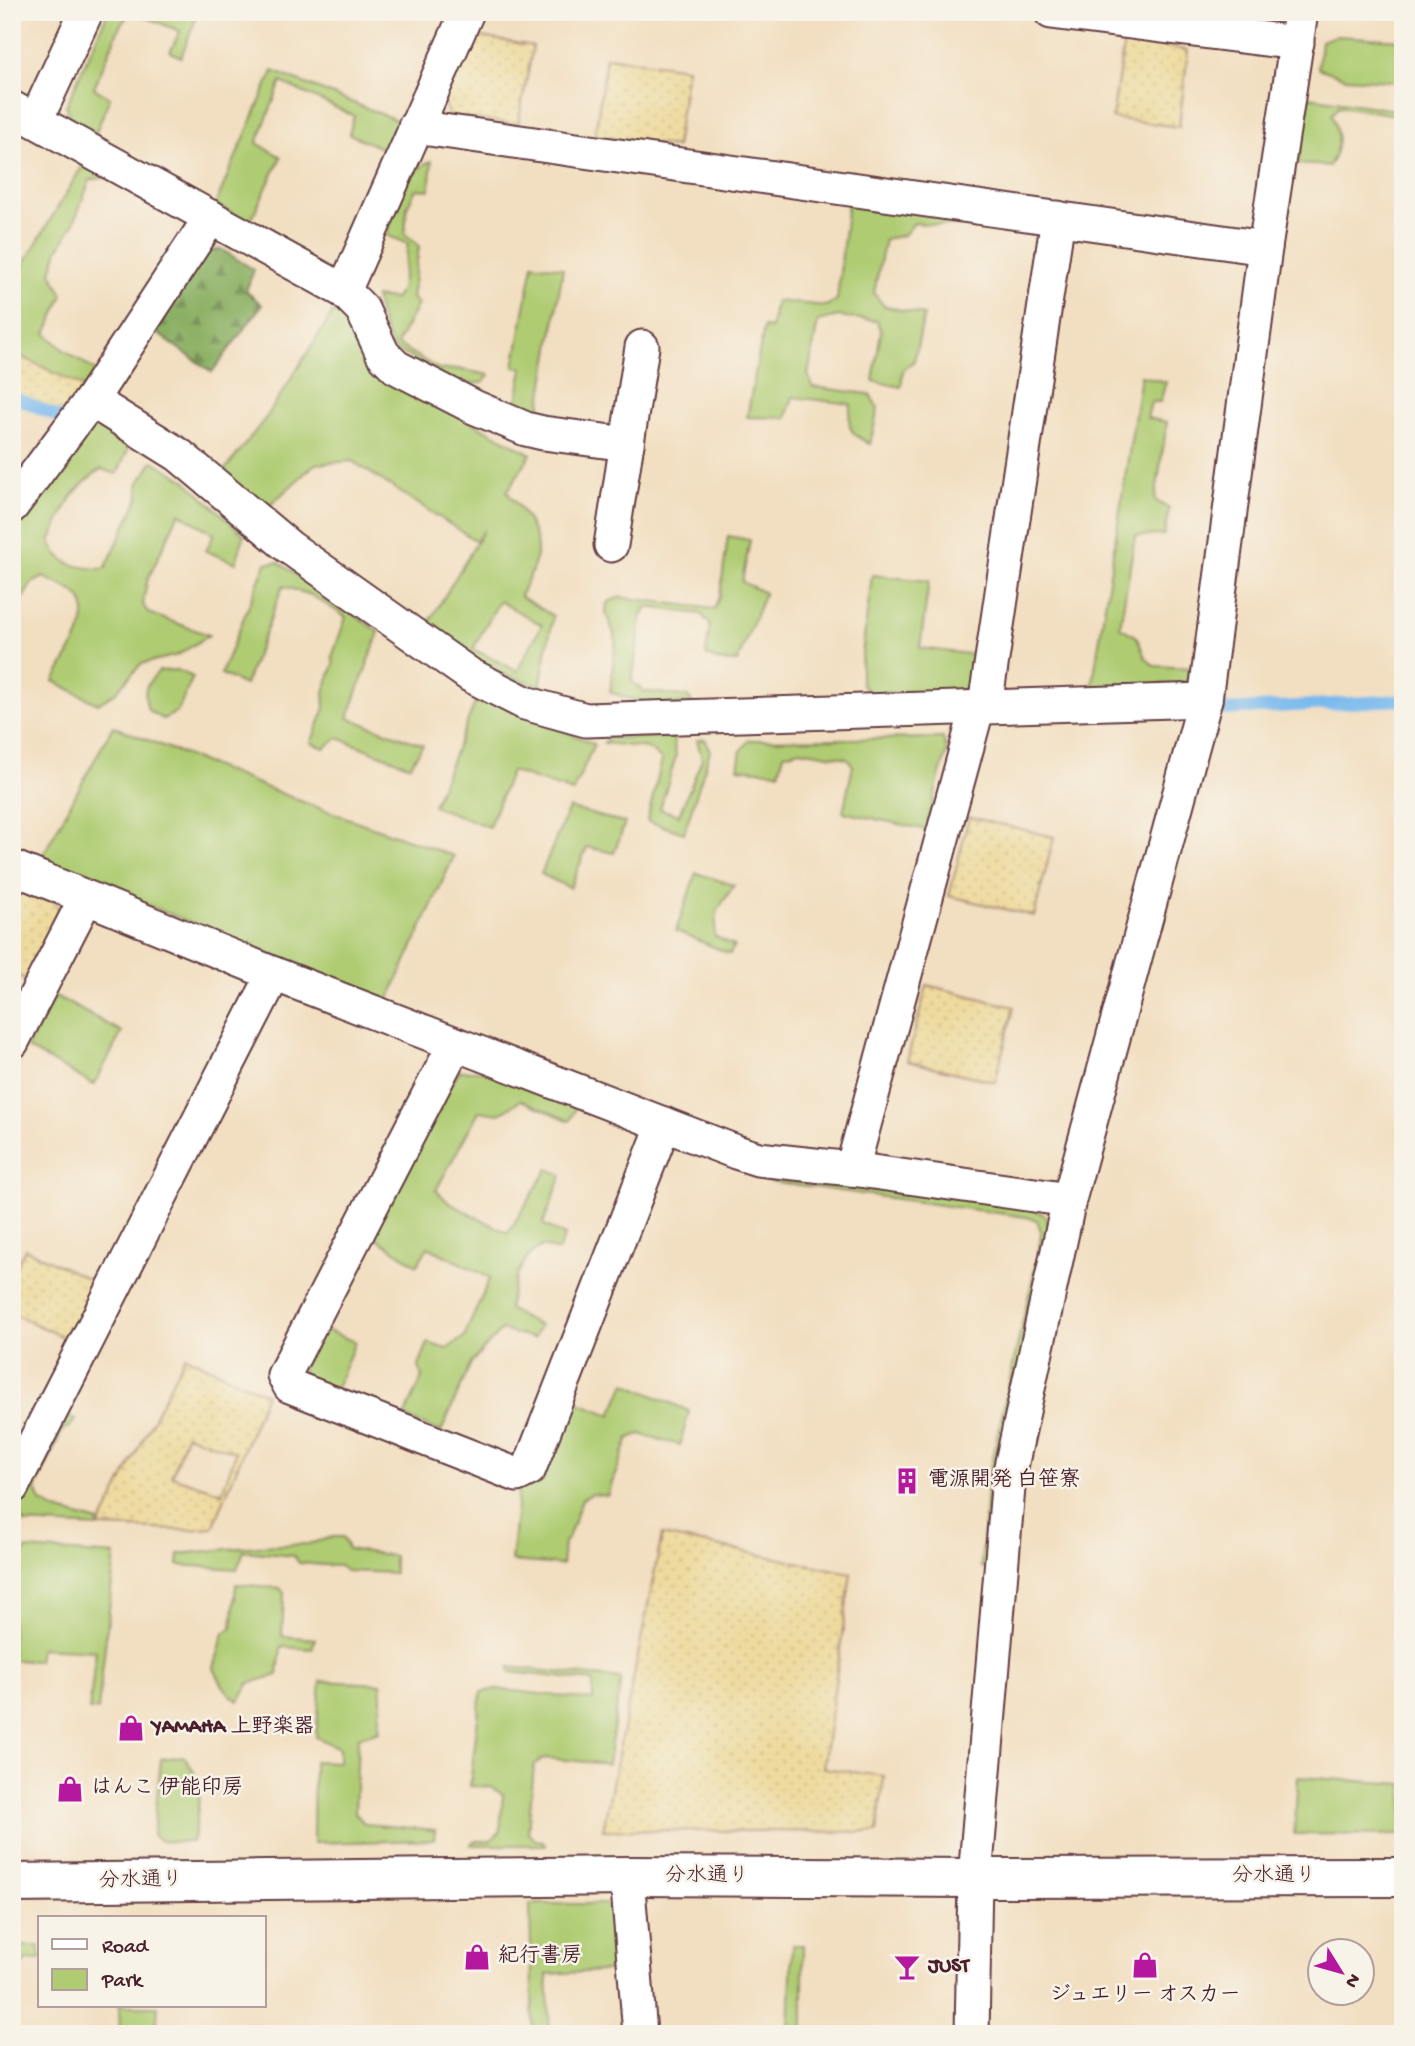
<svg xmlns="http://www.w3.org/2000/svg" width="1415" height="2046" font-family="'Gochi Hand','Klee One',sans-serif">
<defs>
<pattern id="forest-firs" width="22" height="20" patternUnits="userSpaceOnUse" patternTransform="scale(1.75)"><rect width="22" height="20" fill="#8bb064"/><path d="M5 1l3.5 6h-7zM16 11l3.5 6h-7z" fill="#748f53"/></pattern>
<pattern id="sand-dots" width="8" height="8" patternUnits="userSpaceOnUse" patternTransform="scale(1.75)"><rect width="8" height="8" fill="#eeda9e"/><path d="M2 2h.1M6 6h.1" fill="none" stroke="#cebb88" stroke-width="1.8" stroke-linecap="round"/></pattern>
</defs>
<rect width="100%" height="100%" fill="#f7f3e8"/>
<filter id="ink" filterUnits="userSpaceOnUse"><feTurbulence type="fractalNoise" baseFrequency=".0143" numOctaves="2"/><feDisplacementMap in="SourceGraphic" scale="14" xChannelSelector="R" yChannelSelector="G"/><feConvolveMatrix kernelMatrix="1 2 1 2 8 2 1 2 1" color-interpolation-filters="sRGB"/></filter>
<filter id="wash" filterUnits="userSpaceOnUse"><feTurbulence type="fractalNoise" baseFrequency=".00686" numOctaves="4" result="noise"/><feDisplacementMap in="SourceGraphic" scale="28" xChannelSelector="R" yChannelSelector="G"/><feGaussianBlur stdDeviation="1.57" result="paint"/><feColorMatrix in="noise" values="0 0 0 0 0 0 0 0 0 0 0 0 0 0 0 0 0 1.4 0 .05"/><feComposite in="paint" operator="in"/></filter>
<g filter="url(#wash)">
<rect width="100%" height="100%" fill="#f2dec0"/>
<g fill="#afcc72" stroke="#7c764e" stroke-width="2" fill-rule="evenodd">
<path d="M 108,12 L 131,12 L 120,26 L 94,88 L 110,98 L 93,139 L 73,127 L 66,106 Z"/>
<path d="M 132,12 L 190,12 L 196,18 L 181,57 L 170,52 L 180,31 Z"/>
<path d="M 1336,36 L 1403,40 L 1403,82 L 1346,78 L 1318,68 L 1321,41 Z"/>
<path d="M 273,71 L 404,123 L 390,152 L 349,134 L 354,116 L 281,82 L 257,143 L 281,157 L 250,222 L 215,205 Z"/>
<path d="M 1309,97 L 1403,111 L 1403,116 L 1339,106 L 1332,114 C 1339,134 1341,148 1329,166 L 1298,164 Z"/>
<path d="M 86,160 L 108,177 L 90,180 L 73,225 L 58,250 L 51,272 L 63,295 L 46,334 L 64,350 L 96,371 L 85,388 L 12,352 L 12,284 Z"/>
<path d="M 432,161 L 429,190 L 416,189 L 407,207 L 405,234 L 419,246 L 412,298 L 418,304 L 397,344 L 440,370 L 458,369 L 489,375 L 483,383 L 458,384 L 393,348 L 382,324 L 375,297 L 394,299 L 401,290 L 408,244 L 386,235 C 396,212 404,169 432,161 Z"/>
<path d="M 848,201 L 962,217 L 959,226 L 914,223 L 904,235 L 885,239 L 874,293 L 884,306 L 924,315 L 914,361 L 903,370 L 901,387 L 873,381 L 881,331 L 877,321 L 838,316 L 818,321 L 808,375 L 813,387 L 869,394 L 878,408 L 870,444 C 848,433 847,427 851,404 L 793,397 L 786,418 L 747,417 L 764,327 L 771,328 L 776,301 L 826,306 L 837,300 Z"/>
<path d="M 533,264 L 563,268 L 539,414 L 517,401 L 523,368 L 514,367 Z"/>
<path d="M 337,306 L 458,415 L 531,454 L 507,492 C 521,508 542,536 536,559 C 533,571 526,584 520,596 L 553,616 L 540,687 L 503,674 L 466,657 L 425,629 L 484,530 L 476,541 L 352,461 L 315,464 L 267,508 L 220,476 L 268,415 ZM 499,601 L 542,625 L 517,671 L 473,649 Z"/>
<path d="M 1141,376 L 1166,382 L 1160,402 L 1151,402 L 1147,418 L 1167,422 L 1155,500 L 1169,509 L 1164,535 L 1135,536 L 1120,627 L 1137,637 L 1145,657 L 1154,666 L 1191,668 L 1186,683 L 1092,688 Z"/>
<path d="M 85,421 L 130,445 L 117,474 L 101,469 C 69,491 66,507 50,541 C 60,567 80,568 105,569 L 139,497 L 138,484 L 153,461 L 185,480 L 244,535 L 236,563 L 206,551 L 214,534 L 179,513 L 147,581 L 143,604 L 148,613 L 209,635 L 178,655 L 141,664 L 115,693 L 98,704 L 54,681 C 65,660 98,615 78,596 C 70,587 54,583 44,577 L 32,583 L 12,616 L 12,521 Z"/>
<path d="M 728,536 L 750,540 L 742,582 L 765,593 L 737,662 L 718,661 L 706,655 L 710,624 L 701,614 L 646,607 L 641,619 L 632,682 L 643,691 L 689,697 L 693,704 L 642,703 L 610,692 L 616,639 L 606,613 L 607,603 L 619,597 L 714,609 L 720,595 Z"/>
<path d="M 278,562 L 379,632 L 348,718 L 423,745 L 410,766 L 338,738 L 324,748 L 311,743 L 325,708 L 324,692 L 334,664 L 332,657 L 346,617 L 311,595 L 283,586 L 245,685 L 221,674 L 266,563 Z"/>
<path d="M 872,575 L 929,581 L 920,648 L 976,655 C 973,670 973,684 958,693 L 869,693 L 861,683 L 861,662 Z"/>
<path d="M 177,670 L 193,677 L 177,712 L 163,719 L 148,710 C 142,689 145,686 159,671 Z"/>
<path d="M 483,695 L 594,744 L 573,792 L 511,771 L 489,827 L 433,806 L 477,698 Z"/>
<path d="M 113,726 L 308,804 L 454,856 L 388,1001 L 39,862 Z"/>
<path d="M 673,737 L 676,756 L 660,809 L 679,815 L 702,759 L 697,740 L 705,739 L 710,751 L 684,833 L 647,821 L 662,760 L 648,748 L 604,743 L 608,738 Z"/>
<path d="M 943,738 L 947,751 L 937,784 L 927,830 L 843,812 L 853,766 L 847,758 L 800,750 L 784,754 L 779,772 L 738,768 L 741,751 L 749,740 Z"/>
<path d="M 569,808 L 625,823 L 614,853 L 587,847 L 570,888 L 541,874 Z"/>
<path d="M 696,873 L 734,885 L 717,911 L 714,936 L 734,946 L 730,954 L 676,931 Z"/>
<path d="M 55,996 L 122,1032 L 94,1085 L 27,1048 Z"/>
<path d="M 460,1071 L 484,1071 L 577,1105 L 570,1121 L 521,1100 L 499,1114 L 479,1111 L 436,1190 L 449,1203 L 508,1233 L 548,1169 L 562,1175 L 543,1224 L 565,1236 L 558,1251 L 542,1246 C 519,1257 513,1286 508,1309 L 540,1326 L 533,1338 L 501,1330 L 471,1363 L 441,1432 L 404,1417 L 422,1378 L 419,1365 L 428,1343 L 447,1349 L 464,1337 L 490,1278 L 428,1247 L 417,1265 L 376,1238 L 373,1229 L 448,1087 Z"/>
<path d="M 765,1173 L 1033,1208 L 1045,1216 L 1051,1232 L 991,1569 L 981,1567 L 988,1477 L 1039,1249 L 1041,1232 L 1037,1220 L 1026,1217 L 762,1180 Z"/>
<path d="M 321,1328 L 355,1342 L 334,1393 L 309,1383 L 302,1369 Z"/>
<path d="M 625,1383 L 689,1411 L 680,1445 L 640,1434 L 629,1438 L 607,1496 L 592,1494 L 582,1499 L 568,1538 L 564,1542 L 562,1565 L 511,1561 L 519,1487 L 530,1488 L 542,1481 L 574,1401 L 611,1415 Z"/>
<path d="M 62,1415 L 76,1419 L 69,1427 L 63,1429 L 36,1489 L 41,1502 L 56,1510 L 99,1522 L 97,1527 L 24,1523 L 17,1509 Z"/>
<path d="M 333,1537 L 343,1537 L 348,1549 L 394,1556 L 394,1573 L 347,1571 L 339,1566 L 299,1563 L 294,1556 L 244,1551 L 237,1569 L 178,1565 L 179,1554 L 257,1546 L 308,1544 Z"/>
<path d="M 27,1549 L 115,1555 L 98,1710 L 89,1710 L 96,1651 L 40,1648 L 38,1661 L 12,1660 L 12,1560 Z"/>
<path d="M 236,1584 L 280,1588 L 284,1593 L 282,1636 L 315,1639 L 312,1649 L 281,1647 L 278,1675 L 249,1683 L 239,1701 C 226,1694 220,1681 214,1668 L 224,1633 L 232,1627 Z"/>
<path d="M 509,1667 L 621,1679 L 608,1764 L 545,1758 L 534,1765 L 528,1832 L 535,1840 L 543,1841 L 545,1845 L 471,1845 L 473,1841 L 490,1841 L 500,1832 L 503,1794 L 490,1787 L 470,1786 L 481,1692 L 496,1689 L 593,1700 L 593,1681 L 510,1672 Z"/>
<path d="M 321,1681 L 382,1684 L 379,1731 L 358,1738 L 355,1813 L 365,1824 L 435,1830 L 434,1840 L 313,1843 L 314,1761 L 339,1762 L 339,1748 L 316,1737 Z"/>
<path d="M 183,1756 C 206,1782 199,1810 192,1842 L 161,1841 L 153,1835 L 161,1759 Z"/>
<path d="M 1298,1777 L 1403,1784 L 1403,1835 L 1294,1834 Z"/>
<path d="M 530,1904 L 607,1904 L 616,1914 L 621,1970 L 547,1974 L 550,2034 L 533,2034 Z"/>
<path d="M 792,1945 L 803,1945 L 803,2032 L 876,2034 L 789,2034 Z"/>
<path d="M 12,1946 L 40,1946 L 40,1959 L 26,1960 L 12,1979 Z"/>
<path d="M 119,2006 L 158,2006 L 156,2034 L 120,2034 Z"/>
</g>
<path fill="url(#forest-firs)" stroke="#6a6848" stroke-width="2" d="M 221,249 L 254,270 L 246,291 L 262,305 L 212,372 L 151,329 L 207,252 Z"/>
<g fill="url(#sand-dots)" stroke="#9c7c64" stroke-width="2" fill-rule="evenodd">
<path d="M 470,35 L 533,46 L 518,124 L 449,116 L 442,97 Z"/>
<path d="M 1124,41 L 1188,50 L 1179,127 L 1112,118 Z"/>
<path d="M 606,57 L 687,68 L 676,147 L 595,136 Z"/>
<path d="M 12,352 L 85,388 L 66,415 L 12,391 Z"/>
<path d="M 969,817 L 1054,837 L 1034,916 L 949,896 Z"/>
<path d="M 12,880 L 55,901 L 61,916 L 28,981 L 12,973 Z"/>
<path d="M 927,985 L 1014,1007 L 995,1082 L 907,1061 Z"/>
<path d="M 25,1249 L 101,1285 L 73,1342 L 12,1313 L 12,1275 Z"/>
<path d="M 185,1356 L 266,1394 L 213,1528 L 185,1530 L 99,1527 ZM 186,1435 L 236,1452 L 222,1493 L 172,1476 Z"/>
<path d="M 662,1535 L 851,1573 L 823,1768 L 884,1776 L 877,1832 L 603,1830 Z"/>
</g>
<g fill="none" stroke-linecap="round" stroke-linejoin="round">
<g stroke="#78b9ed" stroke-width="12">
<path d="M 12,396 L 61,418 L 73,416"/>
<path d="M 1204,711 L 1403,700"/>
</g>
</g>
</g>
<g filter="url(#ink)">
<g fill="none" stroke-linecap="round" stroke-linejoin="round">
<g stroke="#633c41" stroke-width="37">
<g id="minor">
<path d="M 1051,12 L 1297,43"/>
<path d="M 12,108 L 344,291 L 467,12"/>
<path d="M 36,120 L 86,12"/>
<path d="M 415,127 L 1265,248"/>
<path d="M 344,291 L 362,309 L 383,354 L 396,367 L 474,407 L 526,429 L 543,433 L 627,444"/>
<path d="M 91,400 L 179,455 L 289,547 L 470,675 L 525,703 L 586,720 L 1205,700"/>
<path d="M 12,506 L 91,400 L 211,217"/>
<path d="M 611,545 L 642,347"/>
<path d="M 985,706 L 1058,218"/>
<path d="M 12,867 L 274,974 L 736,1152 L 758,1159 L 852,1169 L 1069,1200"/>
<path d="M 12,1042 L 86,898"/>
<path d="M 455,1044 L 284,1375 L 290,1386 L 517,1475 L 529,1469 L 664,1124"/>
<path d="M 852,1169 L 978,706"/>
<path d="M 12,1487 L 274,974"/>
<path d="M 627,1876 L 640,2034"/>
<path d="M 972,2034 L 975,1878 L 1009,1476 L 1069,1200 L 1205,700 L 1265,248 L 1301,12"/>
</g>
</g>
<g stroke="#633c41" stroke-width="42">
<path id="tertiary" d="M 12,1883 L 627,1876 L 975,1878 L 1403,1877"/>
</g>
<use href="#minor" stroke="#fff" stroke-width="33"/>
<use href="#tertiary" stroke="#fff" stroke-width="38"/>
</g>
</g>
<defs>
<g id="building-bare" transform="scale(2.1)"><path d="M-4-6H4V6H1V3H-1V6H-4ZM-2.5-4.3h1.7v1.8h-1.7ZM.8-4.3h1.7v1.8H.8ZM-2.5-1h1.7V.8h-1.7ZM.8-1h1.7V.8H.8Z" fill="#b5179e" stroke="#f7f3e8" stroke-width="2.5" paint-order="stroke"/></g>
<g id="shop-bare" transform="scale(2.1)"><path d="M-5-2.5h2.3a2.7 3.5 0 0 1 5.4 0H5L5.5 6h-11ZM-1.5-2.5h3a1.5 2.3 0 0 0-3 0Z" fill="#b5179e" stroke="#f7f3e8" stroke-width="2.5" paint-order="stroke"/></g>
<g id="bar-bare" transform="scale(2.1)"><path d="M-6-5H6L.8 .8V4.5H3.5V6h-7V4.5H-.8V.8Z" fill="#b5179e" stroke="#f7f3e8" stroke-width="2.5" paint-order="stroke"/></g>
</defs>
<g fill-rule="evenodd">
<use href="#building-bare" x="907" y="1481"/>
<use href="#shop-bare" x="131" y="1728"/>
<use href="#shop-bare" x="70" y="1789"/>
<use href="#shop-bare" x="477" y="1957"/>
<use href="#shop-bare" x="1145" y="1965"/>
<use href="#bar-bare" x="907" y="1967"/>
</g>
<g text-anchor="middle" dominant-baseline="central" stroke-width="5" stroke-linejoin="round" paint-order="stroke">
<g font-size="21" font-weight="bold" fill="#4a1f2b" stroke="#f7f3e8" text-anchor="start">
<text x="928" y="1481">電源開発 白笹寮</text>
<text x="152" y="1728">YAMAHA 上野楽器</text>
<text x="91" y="1789">はんこ 伊能印房</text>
<text x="498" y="1957">紀行書房</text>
<text x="928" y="1967">JUST</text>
<text x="1145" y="1996" text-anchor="middle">ジュエリー オスカー</text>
</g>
<g font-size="21" fill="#4a1f2b" stroke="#f7f3e8">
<text x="707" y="1877">分水通り</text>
<text x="1274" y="1877">分水通り</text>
<text transform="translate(141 1882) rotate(-1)">分水通り</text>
</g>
</g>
<rect width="1415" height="2046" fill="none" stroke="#f7f3e8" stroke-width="42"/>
<rect x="38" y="1916" width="228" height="91" fill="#f7f3e8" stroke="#b29e9c" stroke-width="2"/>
<rect x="52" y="1939" width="35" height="10" fill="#ffffff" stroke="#b29e9c" stroke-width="2"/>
<text x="102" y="1952" font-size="21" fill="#4a1f2b">Road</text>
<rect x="52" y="1969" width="35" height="21" fill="#afcc72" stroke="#b29e9c" stroke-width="2"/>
<text x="102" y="1986" font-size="21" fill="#4a1f2b">Park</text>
<g transform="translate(1341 1972) rotate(127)"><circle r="33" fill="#f7f3e8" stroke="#b29e9c" stroke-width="2"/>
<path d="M0-5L12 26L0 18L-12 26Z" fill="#b5179e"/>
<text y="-10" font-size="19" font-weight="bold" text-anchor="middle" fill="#4a1f2b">N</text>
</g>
</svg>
